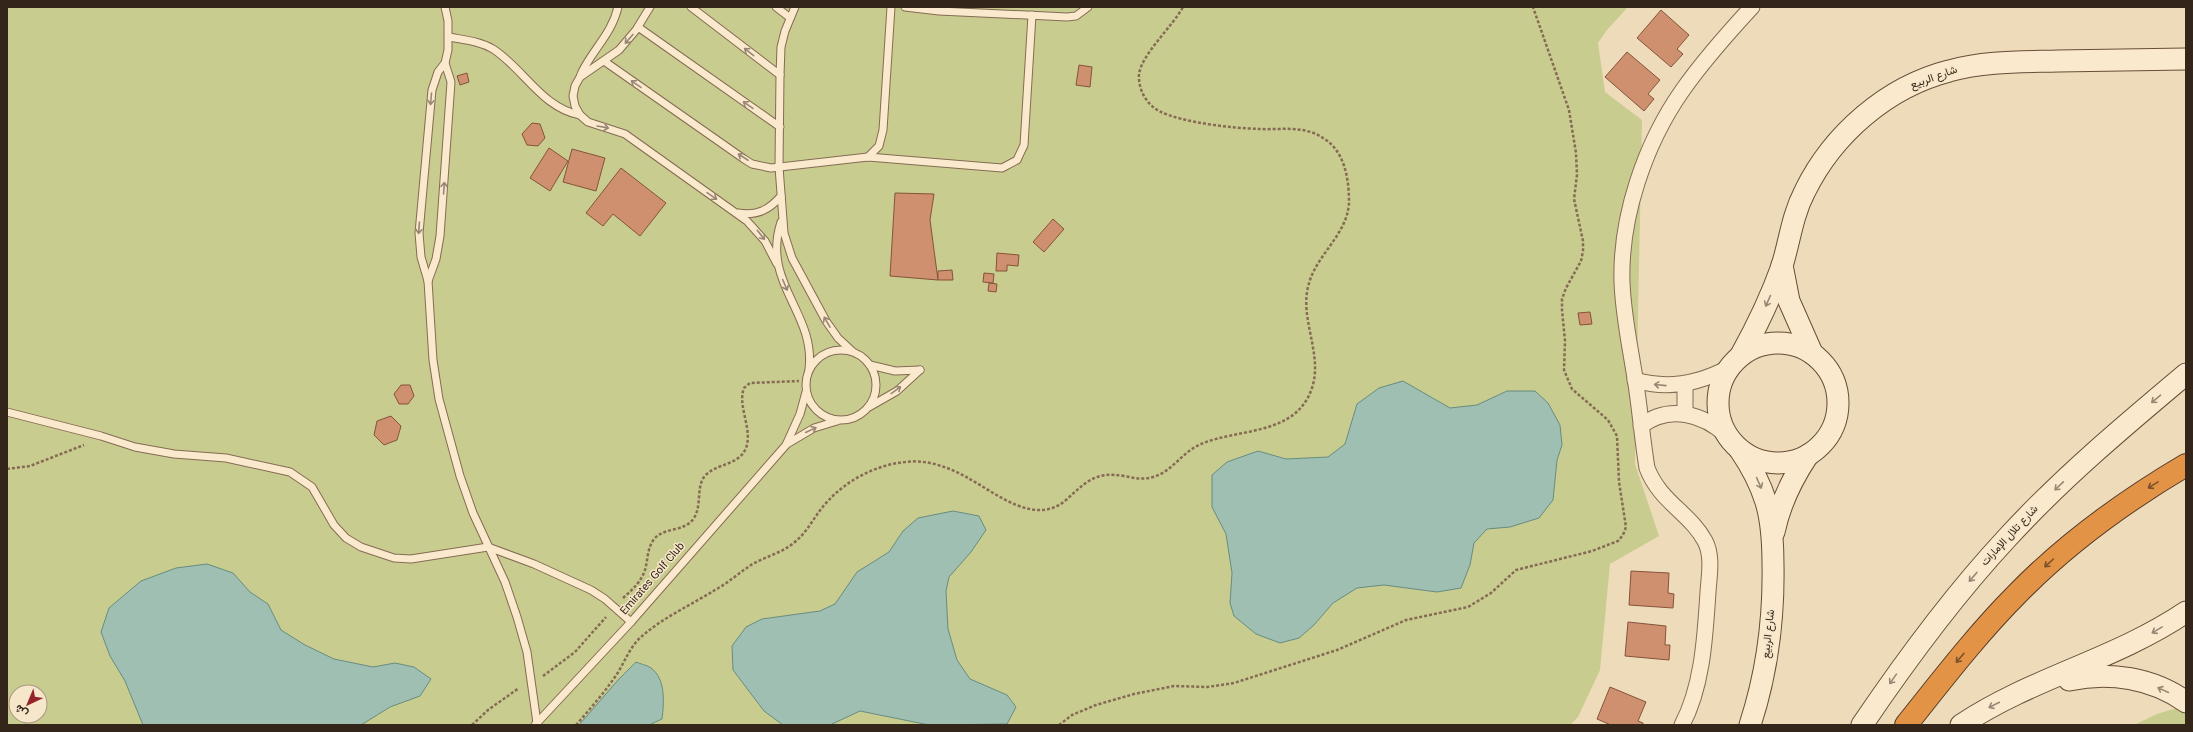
<svg xmlns="http://www.w3.org/2000/svg" width="2193" height="732" font-family="Georgia,Vazirmatn,serif">
<rect width="100%" height="100%" fill="#eedbba"/>
<g fill="#c9cc8f" fill-rule="evenodd">
<path d="M 7,7 L 1628,7 L 1607,30 L 1598,43 L 1605,92 L 1642,120 L 1635,464 L 1659,536 L 1610,564 L 1600,670 L 1578,717 L 1570,725 L 7,725 ZM 16,692 L 40,692 L 40,716 L 16,716 Z"/>
<path d="M 2177,708 L 2186,714 L 2186,725 L 2134,725 L 2157,714 Z"/>
</g>
<g fill="#9fbfb3" stroke="#678c80">
<path d="M 1403,381 L 1450,408 L 1477,405 L 1507,391 L 1535,391 L 1548,403 L 1560,425 L 1562,445 L 1557,460 L 1553,500 L 1539,518 L 1510,527 L 1487,529 L 1474,543 L 1470,565 L 1461,588 L 1437,592 L 1384,585 L 1357,588 L 1333,603 L 1314,625 L 1299,638 L 1280,643 L 1256,634 L 1234,616 L 1230,603 L 1232,573 L 1226,534 L 1212,507 L 1212,475 L 1227,462 L 1258,451 L 1286,459 L 1328,457 L 1345,444 L 1357,404 L 1379,388 Z"/>
<path d="M 953,511 L 979,516 L 986,530 L 971,552 L 949,577 L 946,591 L 948,629 L 957,660 L 970,679 L 1007,695 L 1016,707 L 1007,724 L 929,725 L 860,711 L 830,725 L 783,725 L 764,711 L 733,670 L 732,646 L 746,627 L 762,619 L 820,611 L 835,604 L 857,572 L 889,552 L 903,531 L 918,518 Z"/>
<path d="M 207,564 L 233,573 L 250,592 L 268,604 L 281,630 L 305,645 L 334,659 L 373,667 L 395,663 L 414,667 L 431,679 L 420,696 L 390,707 L 361,725 L 143,725 L 125,681 L 110,656 L 101,632 L 109,608 L 141,581 L 176,568 Z"/>
<path d="M 636,662 C 640,664 647,665 651,668 C 666,679 664,703 662,719 L 649,725 L 579,725 L 618,680 Z"/>
</g>
<g fill="#ce906f" stroke="#85533a">
<path d="M 1661,10 L 1689,35 L 1677,49 L 1683,54 L 1671,67 L 1637,38 Z"/>
<path d="M 1627,52 L 1660,80 L 1648,94 L 1654,99 L 1644,111 L 1605,77 Z"/>
<path d="M 1079,65 L 1092,67 L 1090,87 L 1076,85 Z"/>
<path d="M 467,73 L 469,82 L 460,85 L 457,76 Z"/>
<path d="M 532,123 L 540,124 L 545,138 L 538,146 L 527,145 L 522,134 Z"/>
<path d="M 549,148 L 568,161 L 550,191 L 530,178 Z"/>
<path d="M 572,149 L 605,158 L 596,191 L 563,182 Z"/>
<path d="M 621,168 L 666,203 L 640,236 L 613,214 L 603,226 L 586,213 Z"/>
<path d="M 895,193 L 934,194 L 930,220 L 938,280 L 890,276 Z"/>
<path d="M 1053,219 L 1064,229 L 1044,252 L 1033,242 Z"/>
<path d="M 997,253 L 1019,255 L 1018,266 L 1007,265 L 1007,271 L 996,271 Z"/>
<path d="M 952,270 L 953,280 L 938,280 L 938,271 Z"/>
<path d="M 984,273 L 994,274 L 993,283 L 983,282 Z"/>
<path d="M 989,283 L 997,284 L 996,292 L 988,291 Z"/>
<path d="M 1590,312 L 1592,324 L 1580,325 L 1578,313 Z"/>
<path d="M 401,385 L 410,385 L 414,396 L 408,404 L 399,404 L 394,394 Z"/>
<path d="M 391,416 L 401,426 L 397,440 L 384,445 L 374,435 L 377,421 Z"/>
<path d="M 1631,571 L 1669,573 L 1668,593 L 1674,594 L 1673,608 L 1629,605 Z"/>
<path d="M 1628,622 L 1666,626 L 1665,645 L 1670,645 L 1669,660 L 1625,656 Z"/>
<path d="M 1610,687 L 1646,702 L 1638,721 L 1643,723 L 1643,725 L 1611,725 L 1597,719 Z"/>
</g>
<g fill="none" stroke-linecap="round" stroke-linejoin="round">
<g stroke="#856b54" stroke-width="9">
<g id="lane">
<path d="M 445,7 L 448,21 L 448,50 L 445,63 L 438,72 L 432,90 L 419,233 L 421,257 L 428,281 L 433,360 L 439,399 L 460,476 L 473,513 L 505,582 L 517,617 L 527,652 L 537,723"/>
<path d="M 650,7 L 636,30 L 619,50 L 580,77 L 575,86 L 573,96 L 575,106 L 580,115 L 588,122 L 625,134 L 747,221 L 765,241 L 777,264"/>
<path d="M 691,7 L 780,75"/>
<path d="M 776,7 L 789,17"/>
<path d="M 795,7 L 785,31 L 781,47 L 780,75 L 779,167 L 784,233 L 792,258 L 826,321 L 838,338 L 852,351"/>
<path d="M 905,7 L 939,11 L 1067,17 L 1076,16 L 1088,7"/>
<path d="M 638,27 L 780,127"/>
<path d="M 449,37 C 464,40 480,41 493,49 C 524,69 542,108 580,115"/>
<path d="M 604,61 L 744,159 L 752,164 L 771,168 L 868,157 L 1002,168 L 1017,160 L 1024,145 L 1032,15"/>
<path d="M 581,74 C 592,50 612,34 618,7"/>
<path d="M 868,157 L 879,146 L 883,130 L 891,7"/>
<path d="M 738,213 C 757,216 769,210 781,196"/>
<path d="M 781,222 C 761,283 816,313 809,369"/>
<path d="M 428,281 L 436,259 L 440,236 L 451,82 L 445,63"/>
<circle cx="841" cy="385" r="35"/>
<path d="M 870,365 L 895,371 L 920,370"/>
<path d="M 869,407 L 897,391 L 920,370"/>
<path d="M 7,412 L 101,436 L 135,447 L 174,454 L 226,458 L 290,472 L 312,487 L 334,525 L 346,538 L 361,547 L 394,558 L 411,559 L 488,547 L 534,564 L 591,590 L 605,599 L 631,622"/>
<path d="M 787,444 L 814,428 L 837,421"/>
<path d="M 535,725 L 631,622 L 786,445 L 800,414 L 806,392"/>
</g>
</g>
<g stroke="#856b54" stroke-width="17">
<g id="street">
<path d="M 1635,380 C 1668,390 1698,384 1728,368"/>
<path d="M 1685,414 L 1685,384"/>
<path d="M 1641,426 C 1669,404 1704,414 1727,436"/>
<path d="M 1682,725 C 1703,685 1705,636 1708,592 C 1709,576 1713,556 1705,541 C 1690,513 1660,502 1647,468 C 1642,438 1640,408 1635,378 C 1630,346 1623,314 1622,282 C 1620,217 1645,144 1682,91 C 1703,61 1727,34 1752,7"/>
</g>
</g>
<g stroke="#674c38" stroke-width="23">
<g id="secondary">
<path d="M 1782,265 L 1789,301 L 1812,353"/>
<circle cx="1778" cy="403" r="60"/>
<path d="M 1741,355 C 1757,326 1771,297 1782,266 C 1790,240 1792,216 1805,191 C 1833,134 1887,87 1949,71 C 1984,61 2021,62 2058,61 C 2100,60 2143,60 2186,59"/>
<path d="M 1740,450 C 1751,466 1760,483 1766,502 C 1772,522 1773,544 1773,565 C 1774,620 1767,673 1750,725"/>
<path d="M 1774,532 C 1780,503 1792,479 1808,455"/>
<path d="M 2069,680 C 2109,671 2153,678 2186,702"/>
<path d="M 1862,725 C 1906,660 1953,596 2007,538 C 2062,478 2124,426 2186,374"/>
<path d="M 1961,725 C 2031,678 2115,660 2186,612"/>
</g>
</g>
<g stroke="#523a29" stroke-width="24">
<path id="highway" d="M 1906,725 C 1942,680 1977,634 2018,593 C 2068,542 2125,501 2186,465"/>
</g>
<g stroke="#856b54" stroke-width="2.5" stroke-dasharray="3 2" stroke-linecap="butt">
<path d="M 7,469 L 30,466 L 84,445"/>
<path d="M 623,598 C 632,590 641,582 645,570 C 648,560 647,547 655,538 C 665,527 685,532 694,518 C 702,505 696,489 704,477 C 715,463 739,466 746,448 C 753,429 737,406 744,388 L 750,383 L 799,381"/>
<path d="M 543,676 L 575,652 L 606,617"/>
<path d="M 7,725 L 8,725"/>
<path d="M 472,725 L 488,710 L 519,688"/>
<path d="M 576,725 C 590,709 605,692 617,674 C 625,661 630,647 641,637 C 662,618 691,605 715,590 C 728,583 739,573 751,565 C 766,556 783,553 796,541 C 809,530 816,513 828,501 C 847,480 876,465 905,462 C 926,459 949,467 968,478 C 996,493 1035,527 1066,500 C 1086,482 1095,471 1124,476 C 1134,478 1143,480 1153,477 C 1172,472 1182,452 1201,444 C 1239,428 1296,436 1312,388 C 1323,355 1300,320 1308,287 C 1315,255 1347,236 1349,203 C 1349,179 1345,151 1323,138 C 1304,125 1281,130 1259,129 C 1232,128 1183,123 1159,111 C 1146,104 1138,89 1139,74 C 1142,54 1172,27 1183,7"/>
<path d="M 1059,725 L 1072,715 L 1096,705 L 1134,694 L 1174,686 L 1207,687 L 1234,683 L 1337,650 L 1406,620 L 1468,607 L 1491,593 L 1516,570 L 1592,551 L 1618,541 L 1623,535 L 1626,527 L 1619,482 L 1617,436 L 1608,420 L 1572,389 L 1564,370 L 1565,341 L 1562,310 L 1562,299 L 1566,288 L 1581,261 L 1583,251 L 1583,241 L 1574,199 L 1577,175 L 1576,153 L 1569,110 L 1533,7"/>
</g>
<use href="#lane" stroke="#fae9cd" stroke-width="7"/>
<use href="#street" stroke="#fae9cd" stroke-width="15"/>
<use href="#secondary" stroke="#fae9cd" stroke-width="21"/>
<use href="#highway" stroke="#e39346" stroke-width="22"/>
</g>
<defs><path id="oneway-shaft" d="M-6 0H5M1.5-3L5.5 0L1.5 3" fill="none" stroke-width="1.6" stroke-linecap="round" stroke-linejoin="round"/></defs>
<g stroke="#978774">
<use href="#oneway-shaft" transform="translate(629 39) rotate(131)"/>
<use href="#oneway-shaft" transform="translate(749 52) rotate(-142)"/>
<use href="#oneway-shaft" transform="translate(636 84) rotate(-145)"/>
<use href="#oneway-shaft" transform="translate(431 99) rotate(95)"/>
<use href="#oneway-shaft" transform="translate(748 105) rotate(-145)"/>
<use href="#oneway-shaft" transform="translate(603 127) rotate(10)"/>
<use href="#oneway-shaft" transform="translate(743 157) rotate(-147)"/>
<use href="#oneway-shaft" transform="translate(444 188) rotate(-86)"/>
<use href="#oneway-shaft" transform="translate(712 196) rotate(35)"/>
<use href="#oneway-shaft" transform="translate(419 228) rotate(94)"/>
<use href="#oneway-shaft" transform="translate(761 235) rotate(52)"/>
<use href="#oneway-shaft" transform="translate(785 285) rotate(67)"/>
<use href="#oneway-shaft" transform="translate(1768 301) rotate(114)"/>
<use href="#oneway-shaft" transform="translate(827 322) rotate(-120)"/>
<use href="#oneway-shaft" transform="translate(1660 385) rotate(-174)"/>
<use href="#oneway-shaft" transform="translate(896 390) rotate(-36)"/>
<use href="#oneway-shaft" transform="translate(2156 399) rotate(140)"/>
<use href="#oneway-shaft" transform="translate(811 430) rotate(-25)"/>
<use href="#oneway-shaft" transform="translate(1759 483) rotate(66)"/>
<use href="#oneway-shaft" transform="translate(2059 486) rotate(136)"/>
<use href="#oneway-shaft" transform="translate(1973 577) rotate(130)"/>
<use href="#oneway-shaft" transform="translate(2157 630) rotate(149)"/>
<use href="#oneway-shaft" transform="translate(1893 679) rotate(125)"/>
<use href="#oneway-shaft" transform="translate(2163 690) rotate(-155)"/>
<use href="#oneway-shaft" transform="translate(1994 705) rotate(153)"/>
</g>
<g stroke="#7a512c">
<use href="#oneway-shaft" transform="translate(2153 485) rotate(148)"/>
<use href="#oneway-shaft" transform="translate(2049 563) rotate(138)"/>
<use href="#oneway-shaft" transform="translate(1960 658) rotate(130)"/>
</g>
<g text-anchor="middle" dominant-baseline="central" stroke-width="3" stroke-linejoin="round" paint-order="stroke">
<g font-size="11" fill="#34251a" stroke="#f6e6ca">
<text transform="translate(1934 78) rotate(-20)">شارع الربيع</text>
<text transform="translate(2010 536) rotate(-47)">شارع تلال الإمارات</text>
<text transform="translate(653 579) rotate(-49)">Emirates Golf Club</text>
<text transform="translate(1769 634) rotate(-84)">شارع الربيع</text>
</g>
</g>
<rect width="2193" height="732" fill="none" stroke="#34251a" stroke-width="16"/>
<g transform="translate(28 704) rotate(224)"><circle r="19" fill="#f6e6ca" stroke="#a89984"/>
<path d="M0-3L7 15L0 10L-7 15Z" fill="#96232c"/>
<text y="-6" font-size="11" font-weight="bold" text-anchor="middle" fill="#34251a">ش</text>
</g>
</svg>
